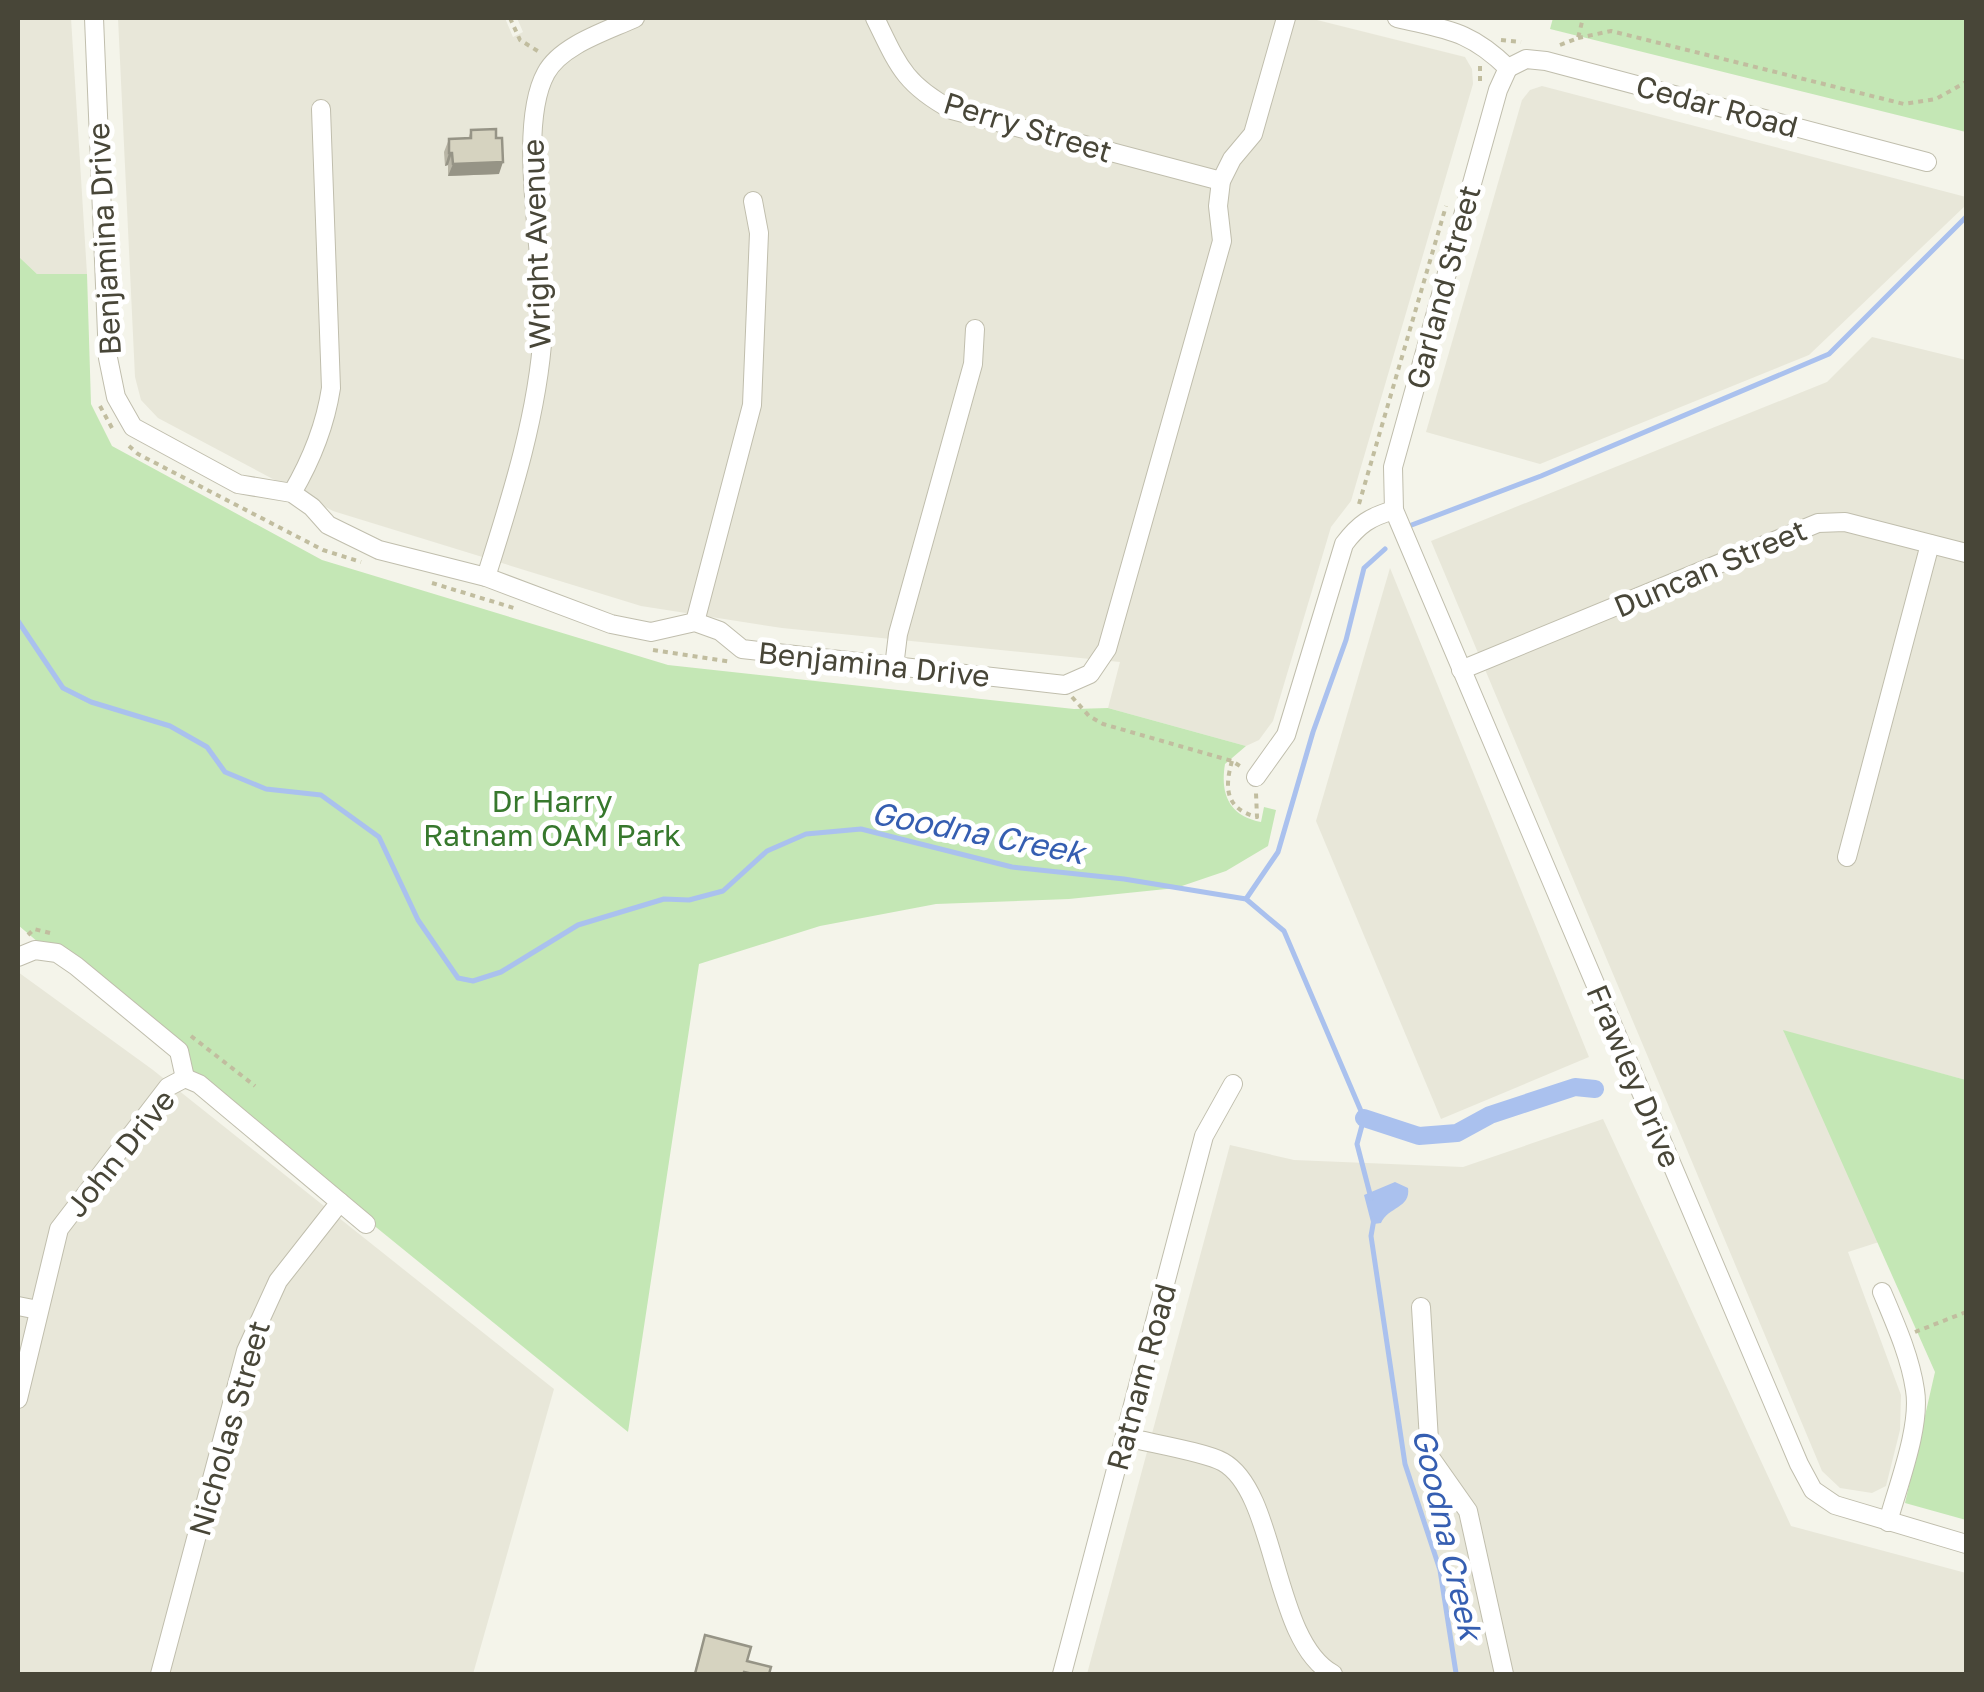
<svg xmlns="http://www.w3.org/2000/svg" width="1984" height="1692" font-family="'Golos Text',sans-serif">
<rect width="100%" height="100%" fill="#f4f4ea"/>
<g fill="#e8e7d9">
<path d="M 18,18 L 71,18 L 87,274 L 37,274 L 18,256 Z"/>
<path d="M 118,18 L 505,18 L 513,37 L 523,32 L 517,18 L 1309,18 L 1465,57 L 1472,69 L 1473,84 L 1351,501 L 1331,527 L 1273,721 L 1259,740 L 1246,746 L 1108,708 L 1120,662 L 782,628 L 641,606 L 333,511 L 158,418 L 141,400 L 135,377 Z"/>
<path d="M 1542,86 L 1966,197 L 1966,205 L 1809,355 L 1540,464 L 1426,432 L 1522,100 L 1530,90 Z"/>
<path d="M 1872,337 L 1966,360 L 1966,1080 L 1784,1032 L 1879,1242 L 1848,1252 L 1901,1395 L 1900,1430 L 1886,1486 L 1872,1493 L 1840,1488 L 1822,1471 L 1431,541 L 1827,382 Z"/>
<path d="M 1390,568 L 1589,1057 L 1441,1119 L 1316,821 Z"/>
<path d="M 18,972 L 153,1070 L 554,1389 L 473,1674 L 18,1674 Z"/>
<path d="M 1603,1119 L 1791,1526 L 1966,1573 L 1966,1674 L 1087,1674 L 1230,1145 L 1294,1160 L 1463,1167 Z"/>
</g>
<g fill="#c4e7b5">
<path d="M 1553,18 L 1966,18 L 1966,132 L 1550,29 Z"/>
<path d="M 18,256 L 37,274 L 87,274 L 91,404 L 112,446 L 322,560 L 668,665 L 1074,709 L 1108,708 L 1246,746 L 1225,764 C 1220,794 1229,816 1261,822 L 1264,807 L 1276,810 L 1268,846 L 1226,871 L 1176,888 L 1069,899 L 936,904 L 820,926 L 699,964 L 628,1432 L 302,1167 L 18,925 Z"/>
<path d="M 1783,1030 L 1966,1080 L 1966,1520 L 1905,1503 L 1935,1372 Z"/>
</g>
<path fill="#aac1ee" d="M 1395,1182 L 1408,1188 C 1411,1208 1388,1207 1381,1223 L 1374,1224 L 1371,1222 L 1364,1195 Z"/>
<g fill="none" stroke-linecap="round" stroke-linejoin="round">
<g stroke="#aac1ee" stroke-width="5">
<path d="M 1409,526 L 1541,476 L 1829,354 L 1966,217"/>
<path d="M 18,621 L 63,688 L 91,702 L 170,726 L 207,747 L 225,772 L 266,789 L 321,795 L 379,837 L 418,920 L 458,978 L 473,981 L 501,972 L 578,925 L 664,899 L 689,900 L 723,891 L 767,851 L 806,834 L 861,829 L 1012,867 L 1124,879 L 1246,899 L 1284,931 L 1364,1118 L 1357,1144 L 1371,1198"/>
<path d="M 1246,899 L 1278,852 L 1313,732 L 1346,640 L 1364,568 L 1385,549"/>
<path d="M 1374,1219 L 1371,1236 L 1405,1464 L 1440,1570 L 1456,1673"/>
</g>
<path stroke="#aac1ee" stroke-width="18" d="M 1364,1118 L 1419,1136 L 1457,1133 L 1490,1115 L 1575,1087 L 1595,1089"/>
<g stroke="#c0bead" stroke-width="20">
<g id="minor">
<path d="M 94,18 L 108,358 L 116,397 L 133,427 L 238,484 L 292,493 L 312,507 L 328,525 L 379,550 L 486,577 L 611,624 L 651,632 L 695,622 L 720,631 L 742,649 L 1065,685 L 1090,674 L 1107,649 L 1222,241 L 1218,206 L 1221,181 L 1232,159 L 1253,134 L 1286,18"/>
<path d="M 875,18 C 898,65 904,84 952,110 L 1221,181"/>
<path d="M 1397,18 C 1447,30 1469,30 1508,68"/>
<path d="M 1508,68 L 1498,90 L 1393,467 L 1394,510 L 1799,1464 L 1813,1490 L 1835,1505 L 1966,1544"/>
<path d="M 1508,68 L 1526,59 L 1546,61 L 1927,162"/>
<path d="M 292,493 C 312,459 325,427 331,388 L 321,109"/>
<path d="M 486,577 C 511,498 538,414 543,331 C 546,265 515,129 546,73 C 561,45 607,31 635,18"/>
<path d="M 695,622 L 752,405 L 759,233 L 753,201"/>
<path d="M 894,667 L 898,634 L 973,364 L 975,329"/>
<path d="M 1461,670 L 1818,523 L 1845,522 L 1966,553"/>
<path d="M 1256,777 L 1286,735 L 1344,544 C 1359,524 1370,517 1394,510"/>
<path d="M 1847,857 L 1930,544"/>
<path d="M 18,957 L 35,950 L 57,953 L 76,966 L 179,1051 L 185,1078"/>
<path d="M 1882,1292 C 1895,1323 1910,1356 1915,1390 C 1921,1427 1898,1485 1888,1522"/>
<path d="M 18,1306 L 38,1310"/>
<path d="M 1421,1307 L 1430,1457 L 1468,1511 L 1504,1674"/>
<path d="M 18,1399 L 59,1229 L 168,1087 L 185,1078 L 199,1084 L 366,1224"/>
<path d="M 1126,1437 C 1149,1443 1205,1452 1223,1462 C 1278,1493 1272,1641 1333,1674"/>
<path d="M 160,1674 L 246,1351 L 278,1281 L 340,1202"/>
<path d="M 1062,1674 L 1204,1136 L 1233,1084"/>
</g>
</g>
<g stroke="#c1bd9f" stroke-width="4" stroke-dasharray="5 5" stroke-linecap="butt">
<path d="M 510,18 L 520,40 L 541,53"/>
<path d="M 1578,38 L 1611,31 L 1904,104 L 1936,99 L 1966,82"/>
<path d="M 1501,40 L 1521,42"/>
<path d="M 1560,45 L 1578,38 L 1583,18"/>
<path d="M 1480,66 L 1480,86"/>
<path d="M 100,406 L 112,428"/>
<path d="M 129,446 L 138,454 L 323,550 L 361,562"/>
<path d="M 1359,504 L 1446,206"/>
<path d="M 432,583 L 514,608"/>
<path d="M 653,650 L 732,662"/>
<path d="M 1072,697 L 1089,716 L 1103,724 L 1232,761 L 1240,766"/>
<path d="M 1232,761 C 1224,789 1226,809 1257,817 L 1256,793"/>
<path d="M 28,935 L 34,929 L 50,933"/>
<path d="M 191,1036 L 255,1086"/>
<path d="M 1915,1332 L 1966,1312"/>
</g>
<use href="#minor" stroke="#fff" stroke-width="18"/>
</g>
<g fill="#b8b5a5">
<path d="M 471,130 L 499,174 L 448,176 L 448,165 L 445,166 L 444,152 L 449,139 L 468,139 Z"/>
<path d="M 705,1635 L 747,1661 L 769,1674 L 694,1674 Z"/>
</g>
<g fill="#969486">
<path d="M 449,153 L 452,153 L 448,165 L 445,166 Z"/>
<path d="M 503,162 L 499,174 L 448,176 L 453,164 Z"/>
</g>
<g fill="#d6d3c0" stroke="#969486" stroke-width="2.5">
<path d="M 496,129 L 496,138 L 502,138 L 503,162 L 453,164 L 452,153 L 449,153 L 449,139 L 471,138 L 471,130 Z"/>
<path d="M 705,1635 L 751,1647 L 747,1661 L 771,1667 L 769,1674 L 753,1674 L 744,1672 L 743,1674 L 695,1674 Z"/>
</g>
<g text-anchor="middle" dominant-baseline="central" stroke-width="10" stroke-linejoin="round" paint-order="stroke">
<g font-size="30" fill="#484638" stroke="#fff">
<text transform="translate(1717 106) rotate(15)">Cedar Road</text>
<text transform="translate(1028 127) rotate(17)">Perry Street</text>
<text transform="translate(104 239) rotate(-93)">Benjamina Drive</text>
<text transform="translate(536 244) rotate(-92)">Wright Avenue</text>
<text transform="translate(1443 287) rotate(-75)">Garland Street</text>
<text transform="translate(1710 568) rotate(-23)">Duncan Street</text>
<text transform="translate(874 664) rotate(6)">Benjamina Drive</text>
<text transform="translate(1634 1076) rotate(67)">Frawley Drive</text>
<text transform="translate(120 1153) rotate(-51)">John Drive</text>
<text transform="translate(1141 1377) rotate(-75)">Ratnam Road</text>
<text transform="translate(229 1428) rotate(-74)">Nicholas Street</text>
</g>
<g font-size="30" fill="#37782d" stroke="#fff">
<text x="552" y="801">Dr Harry<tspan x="552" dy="34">Ratnam OAM Park</tspan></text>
</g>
<g font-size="32" font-style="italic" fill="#355eb1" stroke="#fff">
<text transform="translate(978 832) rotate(11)">Goodna Creek</text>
<text transform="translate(1448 1534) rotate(77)">Goodna Creek</text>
</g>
</g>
<rect width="1984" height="1692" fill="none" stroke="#484638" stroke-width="40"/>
</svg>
